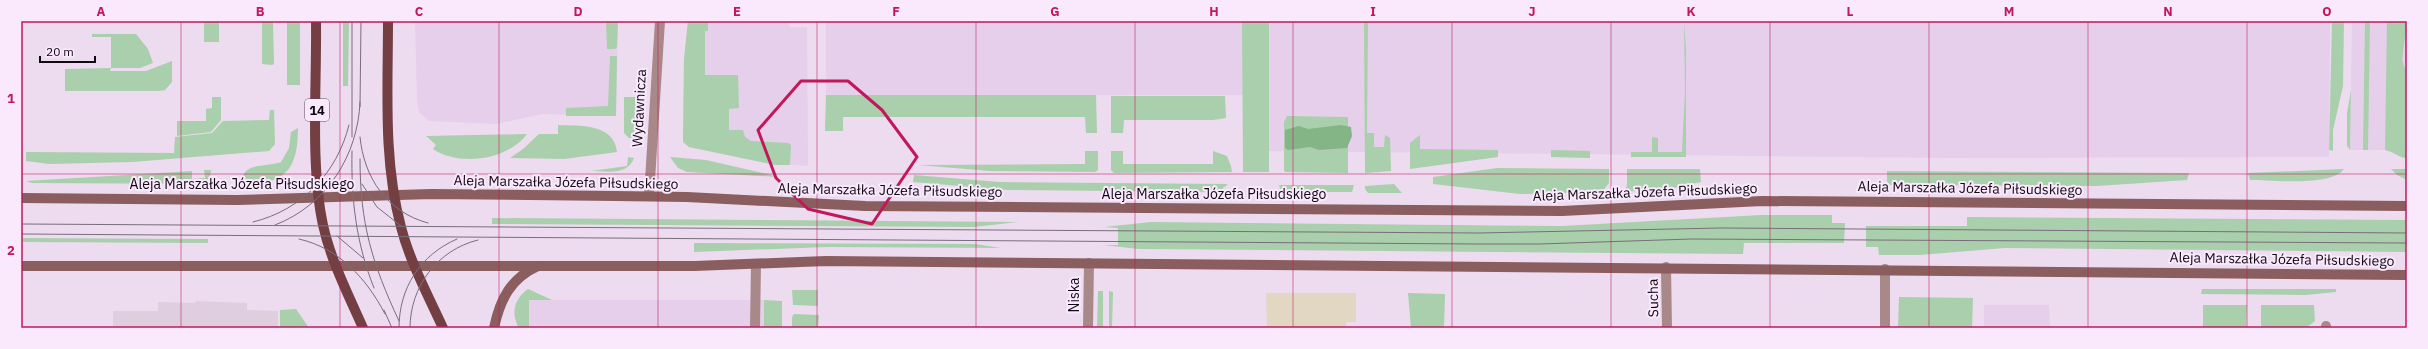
<svg xmlns="http://www.w3.org/2000/svg" width="2428" height="349" font-family="'IBM Plex Sans',sans-serif">
<rect width="100%" height="100%" fill="#eddbf0"/>
<g fill="#e5cfea">
<path d="M 415,21 L 618,21 L 616,116 L 542,114 L 497,124 L 429,121 L 419,112 L 417,100 Z"/>
<path d="M 688,21 L 788,21 L 790,27 L 807,27 L 808,166 L 768,163 L 689,147 L 683,142 L 684,59 Z"/>
<path d="M 826,21 L 2330,21 L 2329,157 L 1953,158 L 1269,151 L 1268,95 L 826,95 Z"/>
<path d="M 2352,21 L 2407,21 L 2407,158 L 2403,158 L 2393,151 L 2385,150 L 2350,150 Z"/>
<path d="M 528,289 L 552,300 L 764,300 L 764,328 L 519,328 L 514,316 L 515,305 L 523,293 Z"/>
<path d="M 1984,305 L 2049,305 L 2050,328 L 1984,328 Z"/>
</g>
<path fill="#e2d7c2" d="M 1266,293 L 1356,293 L 1356,322 L 1346,322 L 1346,328 L 1267,328 Z"/>
<path fill="#decee0" d="M 196,301 L 247,303 L 247,310 L 278,311 L 278,328 L 113,328 L 113,311 L 158,311 L 158,302 L 195,303 Z"/>
<g fill="#aacfac">
<rect x="204" y="21" width="15" height="21"/>
<path d="M 262,21 L 273,21 L 274,64 L 272,65 L 262,64 Z"/>
<rect x="287" y="21" width="13" height="64"/>
<path d="M 343,21 L 349,21 L 348,86 L 343,86 Z"/>
<path d="M 606,21 L 618,21 L 617,47 L 615,49 L 607,49 Z"/>
<path d="M 688,21 L 708,21 L 708,31 L 705,31 L 705,75 L 738,75 L 739,108 L 729,109 L 729,130 L 743,130 L 745,137 L 751,141 L 788,143 L 791,145 L 790,165 L 775,165 L 689,147 L 683,142 L 684,59 Z"/>
<path d="M 1242,21 L 1269,21 L 1269,172 L 1243,172 Z"/>
<path d="M 1364,21 L 1368,21 L 1367,133 L 1374,133 L 1374,147 L 1384,147 L 1385,135 L 1390,138 L 1391,171 L 1365,173 Z"/>
<path d="M 1684,21 L 1686,49 L 1686,157 L 1631,157 L 1631,152 L 1652,152 L 1652,137 L 1658,138 L 1658,152 L 1682,152 L 1685,92 Z"/>
<path d="M 2332,21 L 2344,21 L 2343,86 L 2333,130 L 2333,151 L 2329,150 Z"/>
<path d="M 2365,21 L 2370,21 L 2368,150 L 2363,150 Z"/>
<path d="M 2387,21 L 2407,21 L 2402,60 L 2407,74 L 2407,158 C 2399,158 2393,151 2385,150 Z"/>
<path d="M 92,34 L 136,34 L 148,49 L 153,63 L 140,68 L 111,68 L 110,71 L 146,71 L 172,61 L 172,82 L 165,90 L 159,91 L 65,91 L 65,69 L 111,68 L 111,37 L 92,37 Z"/>
<path d="M 610,56 L 617,56 L 616,116 L 566,116 L 566,108 L 608,106 Z"/>
<path d="M 2351,90 L 2350,150 L 2347,146 L 2347,113 Z"/>
<path d="M 826,95 L 1096,95 L 1097,133 L 1086,133 L 1085,117 L 843,117 L 843,131 L 825,131 Z"/>
<path d="M 1111,96 L 1225,96 L 1226,118 L 1213,120 L 1124,120 L 1123,133 L 1111,133 Z"/>
<path d="M 212,97 L 221,97 L 221,120 L 211,132 L 177,136 L 177,121 L 206,121 L 206,109 L 212,108 Z"/>
<path d="M 624,97 L 636,97 L 636,138 L 629,138 L 624,133 Z"/>
<path d="M 270,110 L 274,110 L 275,144 L 269,151 L 132,162 L 49,164 L 26,161 L 26,152 L 174,153 L 175,137 L 212,133 L 223,121 L 269,120 Z"/>
<path d="M 1287,116 L 1348,117 L 1348,173 L 1285,172 L 1284,170 L 1284,122 Z"/>
<path d="M 558,125 C 579,126 614,123 617,152 L 564,159 L 510,158 L 523,149 L 539,134 L 558,134 Z"/>
<path d="M 298,128 C 298,171 284,185 241,184 C 242,161 265,168 281,162 L 289,148 L 291,132 Z"/>
<path d="M 527,134 C 508,160 460,167 433,149 L 436,145 L 426,136 Z"/>
<path d="M 1420,135 L 1420,149 L 1498,150 L 1498,157 L 1410,169 L 1410,143 Z"/>
<path d="M 1551,150 L 1590,151 L 1590,158 L 1551,157 Z"/>
<path d="M 1085,151 L 1098,151 L 1098,170 L 1095,172 L 990,171 L 918,165 L 1085,164 Z"/>
<path d="M 1111,151 L 1123,151 L 1123,164 L 1213,164 L 1213,151 L 1227,156 L 1231,166 L 1232,172 L 1114,173 L 1111,170 Z"/>
<path d="M 628,157 L 634,158 C 627,176 607,171 591,171 L 627,166 Z"/>
<path d="M 670,157 L 706,160 L 780,177 L 687,172 L 678,168 Z"/>
<path d="M 1497,168 L 1609,169 L 1609,183 L 1602,192 L 1520,194 L 1433,184 L 1433,177 Z"/>
<path d="M 1627,169 L 1700,169 L 1701,182 L 1680,187 L 1625,192 L 1627,184 Z"/>
<path d="M 2344,169 C 2331,187 2272,180 2250,180 L 2248,173 Z"/>
<path d="M 2391,169 L 2407,169 L 2407,180 L 2397,175 Z"/>
<path d="M 204,170 L 211,170 L 209,184 L 32,183 L 26,181 L 192,171 L 192,179 L 205,178 Z"/>
<path d="M 1887,171 L 2189,173 L 2187,180 L 2097,186 L 1890,185 L 1887,181 Z"/>
<path d="M 914,175 L 1000,182 L 1228,184 L 1222,189 L 1213,192 L 1008,190 L 913,182 Z"/>
<path d="M 1394,184 L 1402,193 L 1368,193 L 1365,189 L 1365,186 Z"/>
<path d="M 1279,185 L 1354,185 L 1352,192 L 1281,192 Z"/>
<path d="M 1761,215 L 1832,215 L 1832,223 L 1845,223 L 1844,243 L 1744,243 L 1743,254 L 1138,249 L 1104,245 L 1118,245 L 1118,228 L 1104,227 L 1151,222 L 1562,226 Z"/>
<path d="M 1967,217 L 2407,220 L 2407,252 L 2005,248 L 1920,255 L 1879,255 L 1878,247 L 1866,247 L 1866,226 L 1967,226 Z"/>
<path d="M 492,218 L 1019,222 L 974,227 L 492,224 Z"/>
<path d="M 21,238 L 208,239 L 208,243 L 21,242 Z"/>
<path d="M 694,243 L 975,244 L 1001,248 L 827,247 L 694,252 Z"/>
<path d="M 528,289 L 552,300 L 529,300 L 529,328 L 519,328 C 511,313 514,299 528,289 Z"/>
<path d="M 2202,289 L 2336,289 L 2336,292 L 2306,295 L 2201,294 Z"/>
<path d="M 792,290 L 818,290 L 818,306 L 793,305 Z"/>
<path d="M 1098,291 L 1103,291 L 1103,328 L 1097,328 Z"/>
<path d="M 1109,291 L 1113,292 L 1112,328 L 1109,328 Z"/>
<path d="M 1408,293 L 1445,294 L 1444,328 L 1411,328 Z"/>
<path d="M 1899,297 L 1973,298 L 1972,328 L 1898,328 Z"/>
<path d="M 764,300 L 782,301 L 782,328 L 764,328 Z"/>
<path d="M 2203,305 L 2247,305 L 2246,328 L 2203,328 Z"/>
<path d="M 2261,305 L 2314,305 L 2315,321 L 2306,328 L 2261,328 Z"/>
<path d="M 296,309 L 309,328 L 280,328 L 280,310 Z"/>
<path d="M 794,314 L 819,315 L 818,328 L 792,328 L 792,317 Z"/>
</g>
<path fill="#83b586" d="M 1341,125 L 1351,127 L 1352,136 L 1347,148 L 1319,150 L 1310,147 L 1288,150 L 1285,148 L 1285,130 L 1299,126 L 1308,129 Z"/>
<g fill="none" stroke-linecap="round" stroke-linejoin="round">
<g stroke="#a88889" stroke-width="10">
<path d="M 1666,267 L 1667,328"/>
<path d="M 1885,269 L 1885,328"/>
<path d="M 2326,326 L 2326,328"/>
<path d="M 755,328 L 756,264"/>
<path d="M 1088,328 L 1089,263"/>
</g>
<path stroke="#a88889" stroke-width="10" d="M 649,196 L 660,21"/>
<g stroke="#8a5d5f" stroke-width="10">
<path d="M 21,198 L 237,200 L 431,194 L 615,196 L 687,197 L 865,206 L 1562,211 L 1762,201 L 2407,206"/>
<path d="M 21,266 L 695,266 L 826,261 L 2407,275"/>
<path d="M 494,328 C 500,299 511,278 538,266"/>
</g>
<g stroke="#733f42" stroke-width="10">
<path d="M 316,21 C 317,84 310,165 323,225 C 331,261 348,294 363,328"/>
<path d="M 388,21 C 388,90 383,160 401,227 C 410,262 428,295 443,328"/>
</g>
<g stroke="#796e7b" stroke-width="1">
<path d="M 360,107 L 361,21"/>
<path d="M 352,137 L 352,21"/>
<path d="M 360,137 C 364,178 387,212 428,223"/>
<path d="M 352,151 C 351,199 356,243 374,288"/>
<path d="M 360,159 C 360,224 372,263 399,321"/>
<path d="M 362,184 L 377,207 L 401,226"/>
<path d="M 253,222 C 302,210 337,173 349,125"/>
<path d="M 21,224 L 1479,233 L 1721,228 L 2407,233"/>
<path d="M 275,225 C 327,205 358,155 360,102"/>
<path d="M 21,234 L 1479,244 L 1539,244 L 1691,239 L 2407,243"/>
<path d="M 337,236 L 363,258"/>
<path d="M 299,239 C 339,248 367,279 385,314"/>
<path d="M 384,310 L 392,328"/>
<path d="M 399,328 C 399,288 420,255 457,239"/>
<path d="M 410,328 C 410,287 437,250 478,240"/>
</g>
</g>
<path fill="none" stroke="#c2185b" stroke-width="3" stroke-linejoin="round" d="M 801,81 L 848,81 L 882,110 L 917,157 L 872,224 L 808,209 L 776,178 L 758,130 Z"/>
<path fill="none" stroke="#c2185b" stroke-width="1" stroke-opacity="0.55" d="M 181,21 L 181,328M 340,21 L 340,328M 499,21 L 499,328M 658,21 L 658,328M 817,21 L 817,328M 976,21 L 976,328M 1135,21 L 1135,328M 1293,21 L 1293,328M 1452,21 L 1452,328M 1611,21 L 1611,328M 1770,21 L 1770,328M 1929,21 L 1929,328M 2088,21 L 2088,328M 2247,21 L 2247,328M 21,174 L 2407,174"/>
<g text-anchor="middle" dominant-baseline="central" stroke-width="4" stroke-linejoin="round" paint-order="stroke">
<rect fill="#fae8fd" stroke="#564c57" stroke-width="1" x="305" y="99" width="24" height="22" rx="3"/>
<g font-size="13" font-weight="bold" fill="#0f0910">
<text x="317" y="110">14</text>
</g>
<g font-size="14" fill="#0f0910" stroke="#fae8fd">
<text transform="translate(639 108) rotate(-87)">Wydawnicza</text>
<text transform="translate(566 182) rotate(1)">Aleja Marszałka Józefa Piłsudskiego</text>
<text x="242" y="184">Aleja Marszałka Józefa Piłsudskiego</text>
<text transform="translate(1970 188) rotate(1)">Aleja Marszałka Józefa Piłsudskiego</text>
<text transform="translate(890 190) rotate(1)">Aleja Marszałka Józefa Piłsudskiego</text>
<text transform="translate(1645 192) rotate(-2)">Aleja Marszałka Józefa Piłsudskiego</text>
<text x="1214" y="194">Aleja Marszałka Józefa Piłsudskiego</text>
<text transform="translate(2282 259) rotate(1)">Aleja Marszałka Józefa Piłsudskiego</text>
<text transform="translate(1074 295) rotate(-90)">Niska</text>
<text transform="translate(1653 298) rotate(-91)">Sucha</text>
</g>
</g>
<rect width="2428" height="349" fill="none" stroke="#fae8fd" stroke-width="44"/>
<path d="M40 56v6h55v-6" fill="none" stroke="#0f0910" stroke-width="2"/>
<text x="46" y="56" font-size="12" fill="#0f0910" stroke="#fae8fd" stroke-width="3" paint-order="stroke">20 m</text>
<rect x="22" y="22" width="2384" height="305" fill="none" stroke="#c2185b" stroke-width="1.5"/>
<g font-size="13" text-anchor="middle" font-weight="bold" fill="#c2185b">
<text x="101" y="16">A</text>
<text x="260" y="16">B</text>
<text x="419" y="16">C</text>
<text x="578" y="16">D</text>
<text x="737" y="16">E</text>
<text x="896" y="16">F</text>
<text x="1055" y="16">G</text>
<text x="1214" y="16">H</text>
<text x="1373" y="16">I</text>
<text x="1532" y="16">J</text>
<text x="1691" y="16">K</text>
<text x="1850" y="16">L</text>
<text x="2009" y="16">M</text>
<text x="2168" y="16">N</text>
<text x="2327" y="16">O</text>
<text x="11" y="103">1</text>
<text x="11" y="255">2</text>
</g>
</svg>
